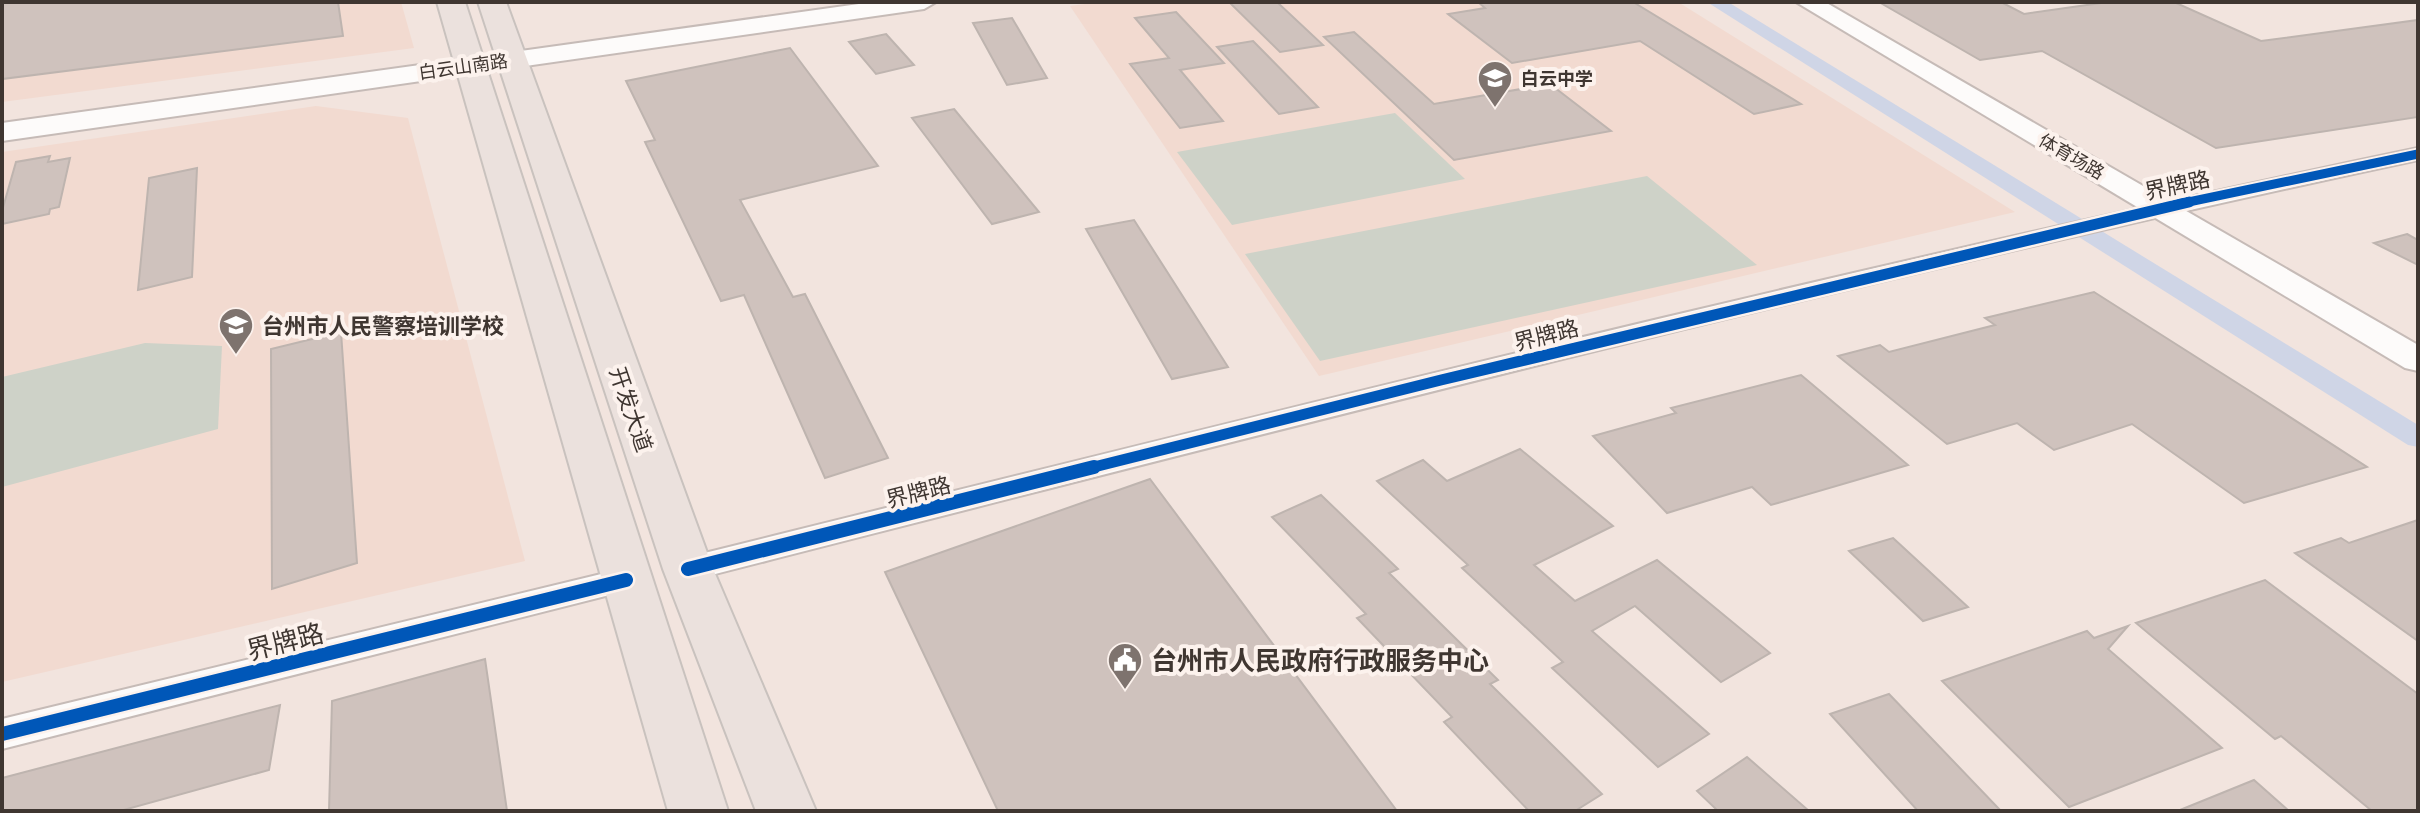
<svg xmlns="http://www.w3.org/2000/svg" width="2420" height="813" font-family="'Open Sans','Noto Sans SC',sans-serif">
<rect width="100%" height="100%" fill="#f2e4de"/>
<g fill="#f2dad0">
<path d="M 2,2 L 401,2 L 414,48 L 2,102 Z"/>
<path d="M 1099,2 L 1678,2 L 2015,212 L 1319,376 L 1070,6 Z"/>
<path d="M 316,106 L 408,118 L 525,561 L 2,682 L 2,152 Z"/>
</g>
<g fill="#ced2c8">
<path d="M 1395,113 L 1465,179 L 1232,225 L 1177,152 Z"/>
<path d="M 1647,176 L 1757,265 L 1320,361 L 1245,254 Z"/>
<path d="M 145,343 L 222,346 L 218,429 L 2,487 L 2,377 Z"/>
</g>
<g fill="none" stroke-linecap="round" stroke-linejoin="round">
<path fill="#cfd5e6" fill-rule="evenodd" d="M 1707,2 L 1728,2 L 2418,425 L 2418,447 L 2408,445 Z"/>
</g>
<g fill="#cfc2bd" stroke="#beb4af" stroke-width="2">
<path d="M 2,2 L 338,2 L 343,36 L 2,79 Z"/>
<path d="M 1229,2 L 1277,2 L 1323,45 L 1280,52 Z"/>
<path d="M 1478,2 L 1633,2 L 1801,104 L 1754,114 L 1640,41 L 1512,63 L 1448,14 L 1485,8 Z"/>
<path d="M 1879,2 L 2001,2 L 2024,14 L 2108,2 L 2174,2 L 2261,41 L 2418,20 L 2418,117 L 2216,148 L 2042,51 L 1980,60 Z"/>
<path d="M 1176,12 L 1224,63 L 1180,70 L 1223,121 L 1180,128 L 1130,64 L 1169,58 L 1135,18 Z"/>
<path d="M 1012,18 L 1047,78 L 1007,85 L 973,23 Z"/>
<path d="M 1354,32 L 1434,104 L 1550,84 L 1611,131 L 1454,160 L 1324,37 Z"/>
<path d="M 886,34 L 914,65 L 876,74 L 849,42 Z"/>
<path d="M 1253,41 L 1318,107 L 1279,114 L 1217,47 Z"/>
<path d="M 790,48 L 878,166 L 740,200 L 793,297 L 805,294 L 888,458 L 825,478 L 744,295 L 721,301 L 645,142 L 655,140 L 626,81 Z"/>
<path d="M 954,109 L 1039,212 L 992,224 L 912,118 Z"/>
<path d="M 50,156 L 48,162 L 70,158 L 59,207 L 50,209 L 49,214 L 2,224 L 2,211 L 16,162 Z"/>
<path d="M 197,168 L 192,277 L 138,290 L 149,178 Z"/>
<path d="M 1134,220 L 1228,367 L 1172,379 L 1086,229 Z"/>
<path d="M 2407,234 L 2418,240 L 2418,265 L 2374,243 Z"/>
<path d="M 2094,292 L 2256,395 L 2367,467 L 2244,503 L 2132,424 L 2054,450 L 2017,423 L 1947,444 L 1838,356 L 1880,345 L 1889,352 L 1995,325 L 1985,318 Z"/>
<path d="M 341,332 L 357,563 L 272,589 L 271,349 Z"/>
<path d="M 1801,375 L 1908,465 L 1771,505 L 1752,487 L 1667,513 L 1593,436 L 1676,413 L 1671,408 Z"/>
<path d="M 1520,449 L 1613,526 L 1534,565 L 1575,601 L 1657,560 L 1770,653 L 1721,682 L 1635,606 L 1592,631 L 1709,734 L 1658,767 L 1552,668 L 1563,662 L 1462,568 L 1468,565 L 1377,481 L 1423,460 L 1447,481 Z"/>
<path d="M 1150,479 L 1397,811 L 998,811 L 885,572 Z"/>
<path d="M 1321,495 L 1398,569 L 1389,573 L 1498,680 L 1490,684 L 1602,794 L 1575,811 L 1529,811 L 1444,722 L 1452,717 L 1357,618 L 1366,614 L 1272,517 Z"/>
<path d="M 2418,520 L 2418,641 L 2295,553 L 2341,538 L 2349,543 Z"/>
<path d="M 1893,538 L 1968,607 L 1923,621 L 1849,551 Z"/>
<path d="M 2265,580 L 2418,694 L 2418,811 L 2372,811 L 2281,736 L 2275,739 L 2136,623 Z"/>
<path d="M 2128,626 L 2108,649 L 2222,748 L 2069,807 L 1942,681 L 2087,631 L 2094,638 Z"/>
<path d="M 485,659 L 507,811 L 329,811 L 332,701 Z"/>
<path d="M 1889,694 L 2001,811 L 1918,811 L 1830,714 Z"/>
<path d="M 280,705 L 269,770 L 120,811 L 2,811 L 2,778 Z"/>
<path d="M 1747,757 L 1809,811 L 1718,811 L 1697,791 Z"/>
<path d="M 2254,780 L 2289,811 L 2180,811 L 2180,810 Z"/>
</g>
<g fill="none" stroke-linecap="round" stroke-linejoin="round">
<g stroke="#c6bbb7" stroke-width="4">
<g id="minor">
<path d="M 2418,148 L 2418,160 C 1837,284 1263,434 688,581 L 677,577 L 672,569 L 677,561 L 688,557 C 1263,415 1838,269 2418,148 Z"/>
<path d="M 626,568 L 637,572 L 642,580 L 637,588 L 2,749 L 2,719 Z"/>
</g>
</g>
<g stroke="#c6bbb7" stroke-width="4">
<g id="secondary">
<path d="M 873,2 L 936,2 L 924,9 L 2,141 L 2,123 Z"/>
<path d="M 1796,2 L 1825,2 L 2418,345 L 2418,371 L 2405,368 Z"/>
</g>
</g>
<g stroke="#c9c2be" stroke-width="4">
<g id="primary">
<path d="M 437,2 L 465,2 L 728,811 L 668,811 Z"/>
<path d="M 478,2 L 506,2 L 713,569 L 816,811 L 756,811 L 663,569 Z"/>
</g>
</g>
<use href="#minor" fill="#fdfbfa" fill-rule="evenodd"/>
<use href="#secondary" fill="#fdfbfa" fill-rule="evenodd"/>
<use href="#primary" fill="#ebe1dd" fill-rule="evenodd"/>
<g stroke="#fcf2ed" stroke-width="13">
<path id="cycleway-far2" d="M 2179,204 L 2418,154"/>
</g>
<g stroke="#fcf2ed" stroke-width="16">
<path id="cycleway-far1" d="M 1086,469 L 1441,380 L 2189,202"/>
</g>
<g stroke="#fcf2ed" stroke-width="19">
<g id="cycleway">
<path d="M 688,569 L 1094,467"/>
<path d="M 2,734 L 626,580"/>
</g>
</g>
<use href="#cycleway-far2" stroke="#0057b8" stroke-width="9"/>
<use href="#cycleway-far1" stroke="#0057b8" stroke-width="11"/>
<use href="#cycleway" stroke="#0057b8" stroke-width="14"/>
</g>
<defs>
<g id="school-pin" transform="scale(1.8)"><path d="M0 17L-7.5 6A9.5 9.5 0 1 1 7.5 6Z" fill="#7e736e" stroke="#fcf2ed"/><path d="M0-5L7-2L0 1L-7-2ZM-4 1L0 2.5L4 1V4Q0 6-4 4Z" fill="#fff"/></g>
<g id="civic-pin" transform="scale(1.8)"><path d="M0 17L-7.5 6A9.5 9.5 0 1 1 7.5 6Z" fill="#7e736e" stroke="#fcf2ed"/><path d="M-.6-6.5H3V-4.5H.6V-3L4-1V1h2V6H-6V1h2V-1L-.6-3ZM-1.2 2.5V6h2.4V2.5Z" fill="#fff"/></g>
</defs>
<g fill-rule="evenodd">
<use href="#school-pin" x="1495" y="78"/>
<use href="#school-pin" x="236" y="325"/>
<use href="#civic-pin" x="1125" y="660"/>
</g>
<g text-anchor="middle" dominant-baseline="central" stroke-width="8" stroke-linejoin="round" paint-order="stroke">
<g font-size="18" fill="#3f3631" stroke="#fcf2ed">
<text transform="translate(463 66) rotate(-8)">白云山南路</text>
<text transform="translate(2072 156) rotate(30)">体育场路</text>
</g>
<g font-size="18" font-weight="bold" fill="#3f3631" stroke="#fcf2ed" text-anchor="start">
<text x="1521" y="78">白云中学</text>
</g>
<g font-size="22" fill="#3f3631" stroke="#fcf2ed">
<text transform="translate(2177 184) rotate(-12)">界牌路</text>
<text transform="translate(1546 334) rotate(-14)">界牌路</text>
<text transform="translate(632 409) rotate(71)">开发大道</text>
<text transform="translate(918 491) rotate(-14)">界牌路</text>
</g>
<g font-size="22" font-weight="bold" fill="#3f3631" stroke="#fcf2ed" text-anchor="start">
<text x="262" y="325">台州市人民警察培训学校</text>
</g>
<g font-size="26" fill="#3f3631" stroke="#fcf2ed">
<text transform="translate(285 641) rotate(-14)">界牌路</text>
</g>
<g font-size="26" font-weight="bold" fill="#3f3631" stroke="#fcf2ed" text-anchor="start">
<text x="1151" y="660">台州市人民政府行政服务中心</text>
</g>
</g>
<rect width="2420" height="813" fill="none" stroke="#3f3631" stroke-width="8"/>
</svg>
